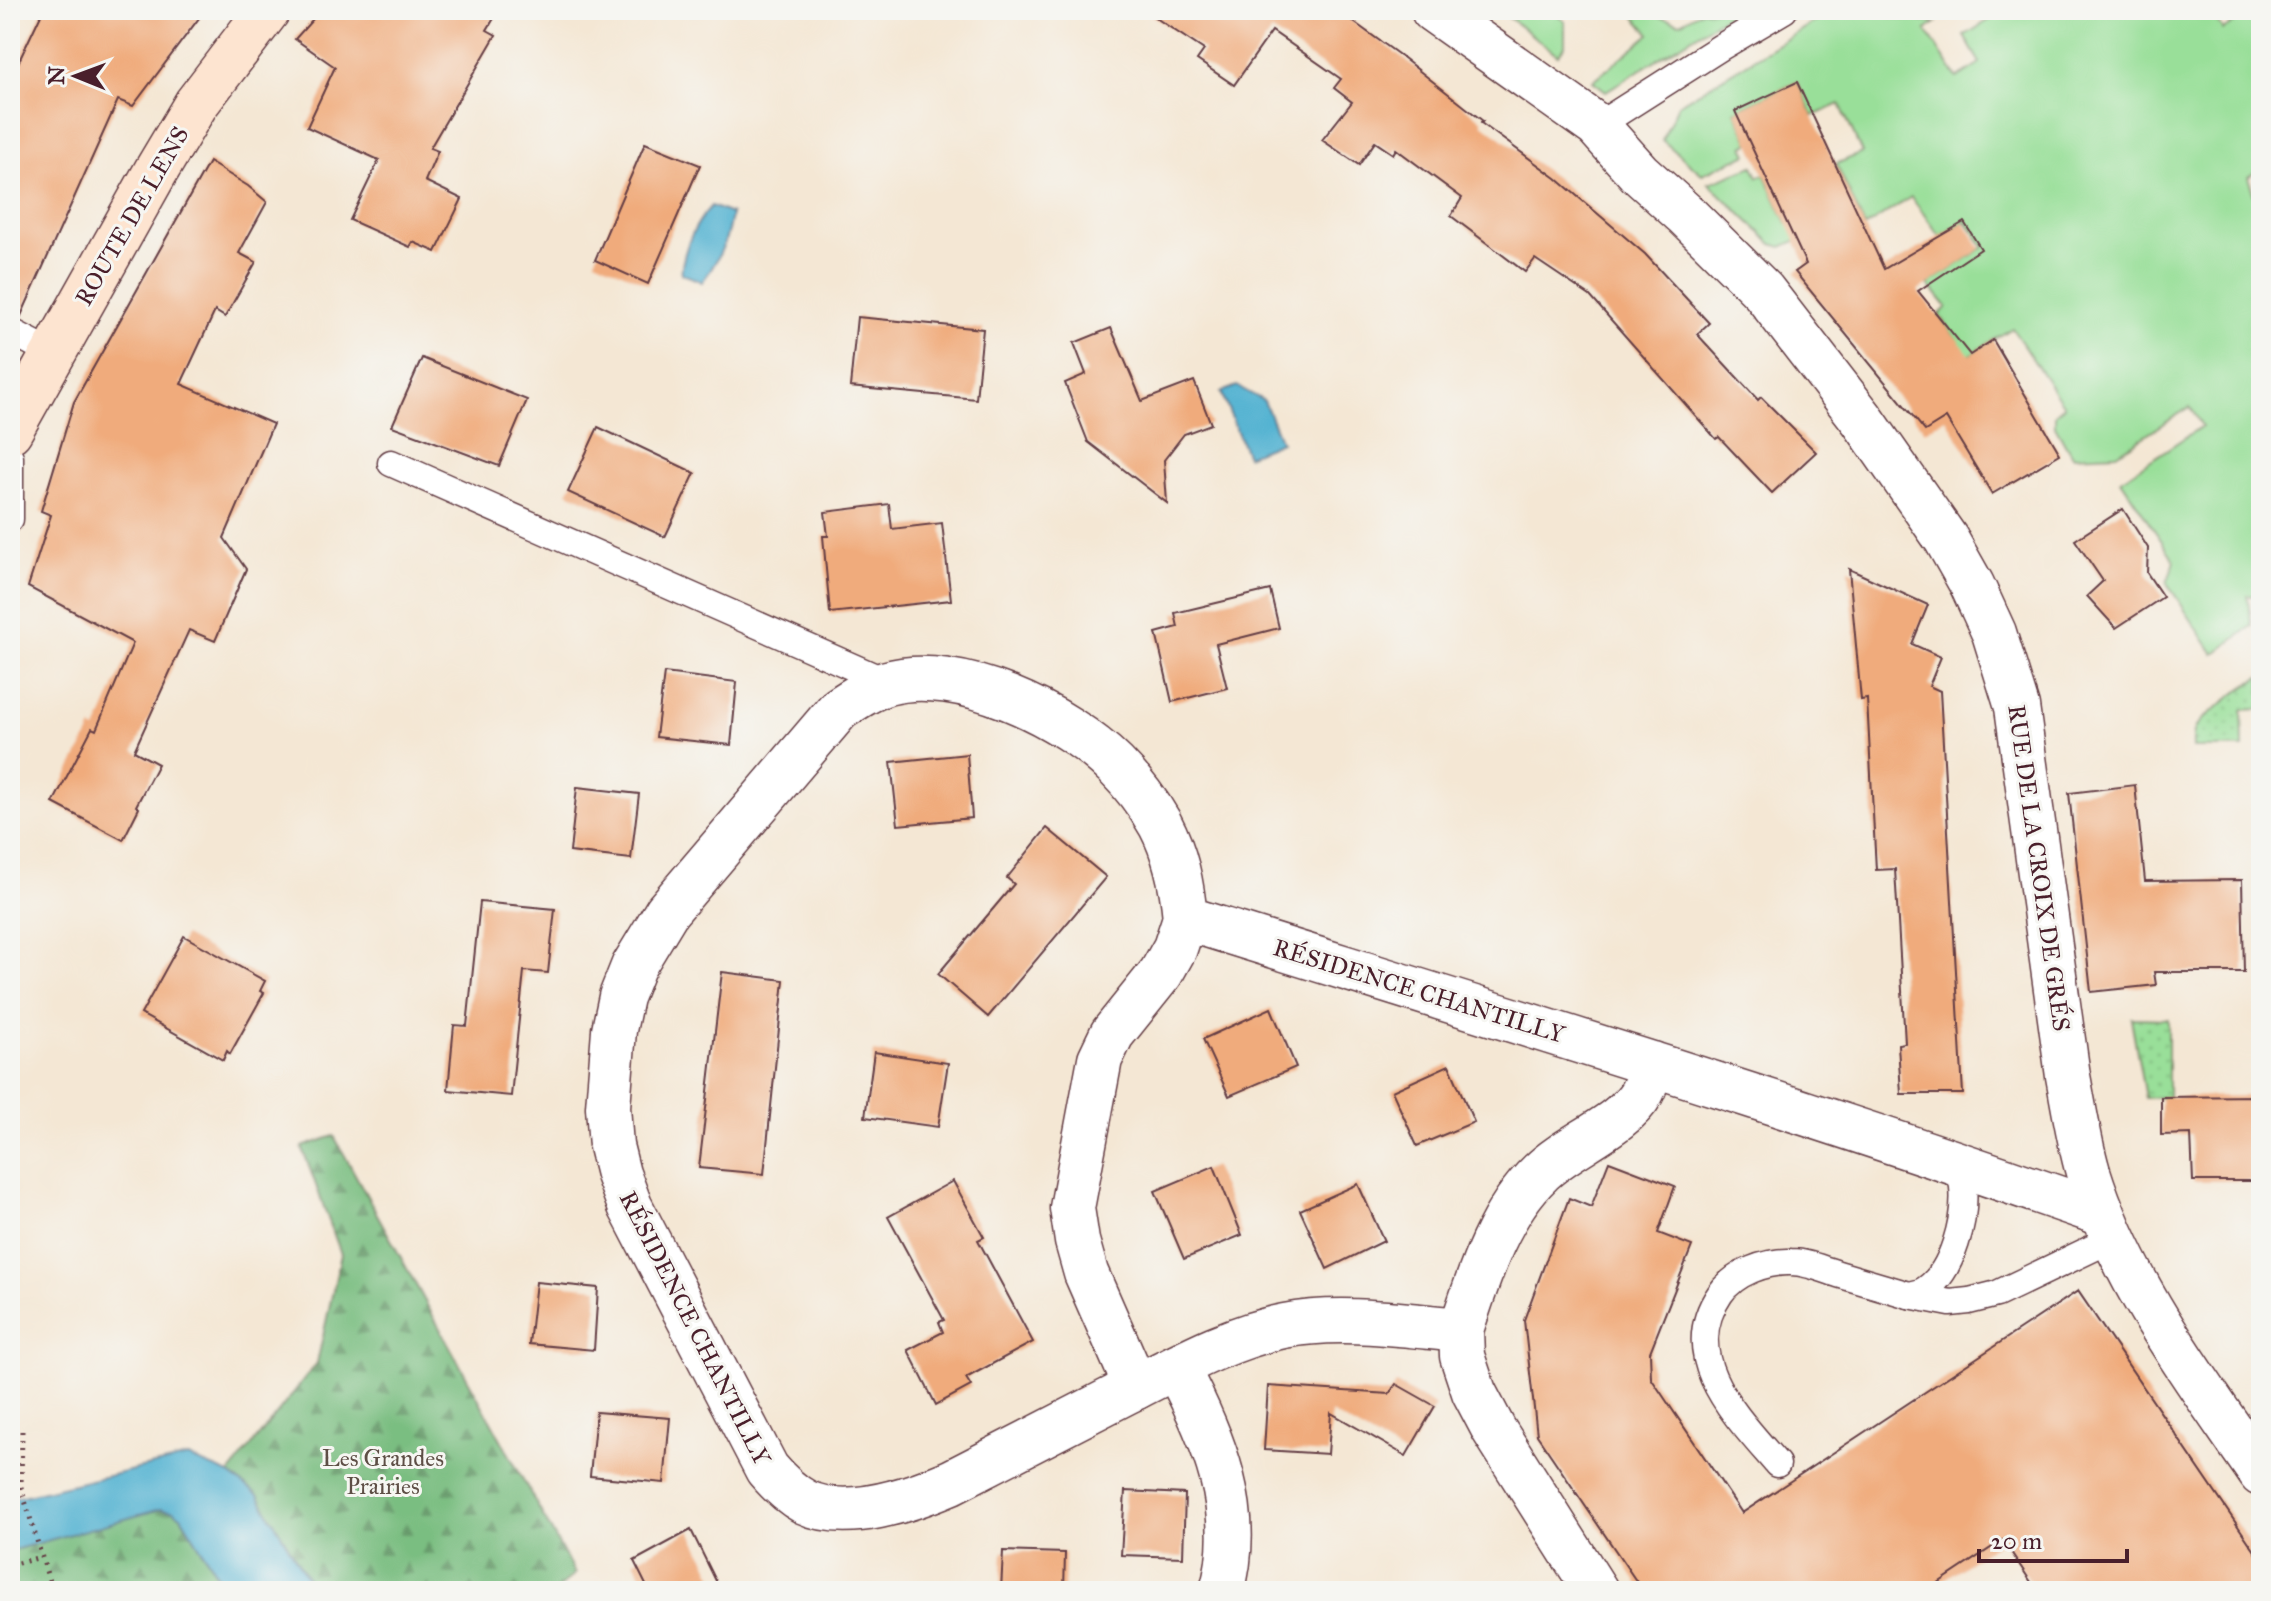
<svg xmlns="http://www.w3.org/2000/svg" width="2271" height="1601" font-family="'IM FELL Great Primer',serif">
<defs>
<pattern id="grass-dots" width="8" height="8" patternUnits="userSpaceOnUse" patternTransform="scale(2)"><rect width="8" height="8" fill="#99df99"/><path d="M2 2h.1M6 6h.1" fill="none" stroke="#85bf84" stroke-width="1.8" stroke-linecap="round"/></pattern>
<pattern id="forest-firs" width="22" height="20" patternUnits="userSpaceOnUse" patternTransform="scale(2)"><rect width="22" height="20" fill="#7abe81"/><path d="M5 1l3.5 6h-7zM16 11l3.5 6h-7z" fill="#669a6a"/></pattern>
</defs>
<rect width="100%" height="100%" fill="#f6f6f2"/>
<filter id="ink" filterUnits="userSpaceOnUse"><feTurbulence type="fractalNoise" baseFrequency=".0125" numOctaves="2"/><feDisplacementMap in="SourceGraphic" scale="16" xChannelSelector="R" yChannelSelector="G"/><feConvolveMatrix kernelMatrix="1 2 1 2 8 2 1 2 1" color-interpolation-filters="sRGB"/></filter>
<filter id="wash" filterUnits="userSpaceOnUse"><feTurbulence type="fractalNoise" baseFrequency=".006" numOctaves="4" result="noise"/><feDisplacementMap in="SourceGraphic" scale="32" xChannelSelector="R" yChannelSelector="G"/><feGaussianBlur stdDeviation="1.8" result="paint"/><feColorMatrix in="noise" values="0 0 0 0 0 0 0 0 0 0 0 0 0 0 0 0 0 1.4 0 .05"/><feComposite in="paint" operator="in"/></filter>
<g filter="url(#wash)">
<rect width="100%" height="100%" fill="#f4e7d4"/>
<g fill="url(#grass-dots)" stroke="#727f62" stroke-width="2">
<path d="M 2261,677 L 2261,709 L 2242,710 L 2243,748 L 2193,748 C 2193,742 2192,735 2195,729 C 2199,719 2250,682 2261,677 Z"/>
<path d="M 2131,1018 L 2168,1019 L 2168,1097 L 2145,1098 Z"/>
</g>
<g fill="url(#forest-firs)" stroke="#626e56" stroke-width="2">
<path d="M 334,1136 L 575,1574 L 556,1591 L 315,1591 L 258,1495 L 229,1474 L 317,1363 L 341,1254 L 302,1147 Z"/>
<path d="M 161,1508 L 173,1511 L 181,1516 L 227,1591 L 10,1591 L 10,1551 Z"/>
</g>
<g fill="#99df99" stroke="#727f62" stroke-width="2">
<path d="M 1499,10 L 1552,10 L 1565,22 L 1565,46 L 1558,55 Z"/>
<path d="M 1703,10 L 1736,10 L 1606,91 L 1593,81 L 1650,34 L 1633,15 L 1652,14 L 1680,23 Z"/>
<path d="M 1834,10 L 1886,10 L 1890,17 L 1936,23 L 1926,30 L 1957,78 L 1980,63 L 1964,36 L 2005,10 L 2207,10 L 2223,30 L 2253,10 L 2261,10 L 2261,168 L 2248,177 L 2261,217 L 2261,595 L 2247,596 L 2252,626 L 2214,654 L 2167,583 L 2175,561 L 2121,480 L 2202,426 L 2190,407 L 2117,454 L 2072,456 L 2055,426 L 2055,414 L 2064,406 L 2012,328 L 1968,356 L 1939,315 L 1947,307 L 1928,284 L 1984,247 L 1966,221 L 1940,236 L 1911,197 L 1865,227 L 1836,164 L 1862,153 L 1840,104 L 1813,116 L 1797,82 L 1735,111 L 1750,143 L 1744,146 L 1748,154 L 1702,174 L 1662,140 L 1678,105 Z"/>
<path d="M 1753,166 L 1758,177 L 1764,174 L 1787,223 L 1816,232 L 1782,247 L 1772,244 L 1709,183 Z"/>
</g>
<g fill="#54b3d2" stroke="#4f697e" stroke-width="2">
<path d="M 711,206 L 731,214 C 728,240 718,262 702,282 L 681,273 C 684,248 694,225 711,206 Z"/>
<path d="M 1237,386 L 1264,401 L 1281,442 L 1247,456 L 1221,392 Z"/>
<path d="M 188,1457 L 229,1474 L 258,1495 L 315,1591 L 227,1591 L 181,1516 L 173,1511 L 161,1509 L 10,1551 L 10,1499 Z"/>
</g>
<g id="blocks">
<g fill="#f0ab7c">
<path d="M 43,10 L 205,10 L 133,106 L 118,100 L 20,318 L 10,315 L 10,80 Z"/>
<path d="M 321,10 L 499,10 L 487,30 L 496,35 L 430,148 L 438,151 L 425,181 L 462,199 L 436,252 L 413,242 L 410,247 L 350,220 L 379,160 L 307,127 L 335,67 L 295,39 Z"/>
<path d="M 1144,10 L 1337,10 L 1398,54 L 1483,121 L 1481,123 L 1556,178 L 1645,254 L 1709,323 L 1697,334 L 1758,400 L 1761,397 L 1816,452 L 1772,493 L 1719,437 L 1716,439 L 1590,296 L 1535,259 L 1525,272 L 1451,216 L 1462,198 L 1396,149 L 1393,154 L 1375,142 L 1359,165 L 1322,140 L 1352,102 L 1334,88 L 1341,79 L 1272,31 L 1234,85 L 1197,60 L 1204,50 Z"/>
<path d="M 1797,82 L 1884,269 L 1964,222 L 1981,249 L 1918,291 L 1970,355 L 1993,340 L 2060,454 L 1992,494 L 1946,418 L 1925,431 L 1795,272 L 1806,264 L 1735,111 Z"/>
<path d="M 645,143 L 700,165 L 648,284 L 595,260 Z"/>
<path d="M 209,162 L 248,186 L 267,202 L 239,253 L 256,262 L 225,317 L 215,311 L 181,384 L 273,424 L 224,538 L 246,569 L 215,641 L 189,630 L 134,751 L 158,764 L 136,806 L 139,808 L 123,840 L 53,803 L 92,728 L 96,730 L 133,643 L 28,587 L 51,515 L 41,511 L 74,402 Z"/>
<path d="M 857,317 L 983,329 L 976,399 L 850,387 Z"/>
<path d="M 1111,328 L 1142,401 L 1194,381 L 1211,424 L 1184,434 L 1164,460 L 1167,503 L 1088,442 L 1065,383 L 1086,374 L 1074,343 Z"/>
<path d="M 422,358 L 527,400 L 499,466 L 392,426 Z"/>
<path d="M 598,427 L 695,473 L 665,537 L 568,492 Z"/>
<path d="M 889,504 L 892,529 L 942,523 L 951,600 L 830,613 L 823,536 L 828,536 L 825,512 Z"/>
<path d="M 2123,509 L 2148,548 L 2147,573 L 2163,597 L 2116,628 L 2087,596 L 2103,581 L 2075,540 Z"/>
<path d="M 1849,569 L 1928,605 L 1912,644 L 1941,657 L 1929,686 L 1940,691 L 1963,1094 L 1901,1094 L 1898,1044 L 1905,1043 L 1895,869 L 1876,870 L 1867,699 L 1861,700 Z"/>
<path d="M 1270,590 L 1279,628 L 1216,644 L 1227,688 L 1172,702 L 1156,633 L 1178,627 L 1175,613 Z"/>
<path d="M 664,673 L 737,682 L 731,745 L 656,737 Z"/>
<path d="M 967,754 L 972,818 L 898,825 L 891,762 Z"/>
<path d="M 2135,785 L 2145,881 L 2242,880 L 2244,972 L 2154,972 L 2156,985 L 2091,992 L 2069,793 Z"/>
<path d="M 577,787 L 639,794 L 631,859 L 570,852 Z"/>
<path d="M 1047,828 L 1106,877 L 988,1017 L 938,974 L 1014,884 L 1007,878 Z"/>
<path d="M 480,902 L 555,909 L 548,973 L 524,971 L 511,1096 L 448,1090 L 454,1025 L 467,1026 Z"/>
<path d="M 184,936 L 265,981 L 260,991 L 264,993 L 230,1054 L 227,1051 L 223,1060 L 141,1014 Z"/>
<path d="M 722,972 L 784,980 L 764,1174 L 699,1168 Z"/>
<path d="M 1271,1008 L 1296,1067 L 1229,1096 L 1203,1039 Z"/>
<path d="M 874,1052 L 948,1063 L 938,1127 L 865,1117 Z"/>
<path d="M 1449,1065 L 1474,1122 L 1417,1146 L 1392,1091 Z"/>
<path d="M 2261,1096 L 2261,1181 L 2193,1181 L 2191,1134 L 2161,1135 L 2161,1097 Z"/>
<path d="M 1609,1161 L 1675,1186 L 1658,1233 L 1692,1246 L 1650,1352 L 1651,1378 L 1742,1513 L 2078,1291 L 2261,1560 L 2261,1591 L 2037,1591 L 2003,1540 L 1926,1591 L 1643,1591 L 1537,1435 L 1524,1320 L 1569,1198 L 1591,1207 Z"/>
<path d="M 1214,1166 L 1242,1235 L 1184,1259 L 1155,1191 Z"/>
<path d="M 953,1181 L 984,1237 L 978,1240 L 1033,1342 L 966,1378 L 971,1386 L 936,1405 L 908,1350 L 943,1332 L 939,1322 L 944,1320 L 888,1217 Z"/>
<path d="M 1358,1184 L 1384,1241 L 1327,1269 L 1300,1210 Z"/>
<path d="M 536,1282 L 598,1288 L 594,1350 L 529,1344 Z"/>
<path d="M 1396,1384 L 1435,1406 L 1406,1456 L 1331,1413 L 1328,1454 L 1264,1450 L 1268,1386 L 1389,1394 Z"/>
<path d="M 596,1412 L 670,1418 L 664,1483 L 590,1476 Z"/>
<path d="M 1125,1491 L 1185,1494 L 1183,1557 L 1121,1555 Z"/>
<path d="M 691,1530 L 721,1591 L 649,1591 L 634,1561 Z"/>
<path d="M 1003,1551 L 1065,1553 L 1064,1591 L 1001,1591 Z"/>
</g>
</g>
</g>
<g filter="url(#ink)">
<use href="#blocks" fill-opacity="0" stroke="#643d44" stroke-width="2"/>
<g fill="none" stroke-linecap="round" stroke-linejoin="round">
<g stroke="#643d44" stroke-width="29">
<g id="lane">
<path d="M 1597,126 L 1721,47 L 1784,10"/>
<path d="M 10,331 L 54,354"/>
<path d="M 10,457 L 10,519"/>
<path d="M 391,463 L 889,683"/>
<path d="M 1909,1295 L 1950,1303 L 1969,1301 L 1997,1294 L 2114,1238"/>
<path d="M 1777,1464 C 1737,1417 1676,1358 1720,1294 C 1734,1273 1766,1261 1791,1262 C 1806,1262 1823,1269 1838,1274 C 1862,1281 1885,1288 1909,1295 C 1915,1294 1921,1293 1926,1289 C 1953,1271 1966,1218 1963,1187 C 1962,1179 1959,1170 1957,1162"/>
</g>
</g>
<g stroke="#643d44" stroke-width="47">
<g id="street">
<path d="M 1433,10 L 1597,126 L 1639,173 L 1686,215 L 1763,291 L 1862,419 L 1946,539 L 1972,585 L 1994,633 L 2017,707 L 2068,1076 C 2074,1108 2079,1141 2088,1172 C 2123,1284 2196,1379 2261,1474"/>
<path d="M 1653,1064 C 1649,1073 1646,1084 1642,1092 C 1624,1125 1568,1145 1541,1172 C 1498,1213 1479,1275 1461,1330 C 1403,1325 1342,1315 1284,1326 C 1228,1337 1176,1367 1126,1392 C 1068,1422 1010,1452 951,1482 C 911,1499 848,1522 805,1502 C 790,1494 778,1482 767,1469 L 630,1206 L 618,1174 L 611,1146 L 608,1107 L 614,1030 L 621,997 L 633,967 L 667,911 L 839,709 C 854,699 869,689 887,683 C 958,663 1066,716 1115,765 C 1132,782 1148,803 1160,824 C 1176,854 1182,885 1185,918 C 1492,1014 1800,1107 2103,1214"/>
<path d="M 1461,1330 L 1462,1356 L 1474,1392 L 1494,1430 L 1596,1591"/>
<path d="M 1176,1367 C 1213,1437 1245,1511 1222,1591"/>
<path d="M 1136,1387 L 1086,1273 L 1077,1241 L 1072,1208 L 1100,1059 L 1112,1034 L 1161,973 L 1175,948 L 1185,918"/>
</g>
</g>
<g stroke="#643d44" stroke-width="47">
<path id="secondary" d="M 10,431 L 156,171 L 196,104 L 268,10"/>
</g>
<g stroke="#643d44" stroke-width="5" stroke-dasharray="2 6" stroke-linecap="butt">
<path d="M 22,1431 L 21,1487 L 52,1591"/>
<path d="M 10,1565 L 41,1557"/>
</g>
<use href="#lane" stroke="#fff" stroke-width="26"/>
<use href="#street" stroke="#fff" stroke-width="44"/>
<use href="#secondary" stroke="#fde4d0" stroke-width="44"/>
</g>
</g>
<g text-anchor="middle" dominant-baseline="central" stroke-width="6" stroke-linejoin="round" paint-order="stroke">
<g font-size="24" fill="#4a1f2b" stroke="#f6f6f2">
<text transform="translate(132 216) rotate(-60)">ROUTE DE LENS</text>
<text transform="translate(2039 868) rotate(82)">RUE DE LA CROIX DE GRÉS</text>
<text transform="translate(1419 991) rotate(17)">RÉSIDENCE CHANTILLY</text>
<text transform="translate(695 1328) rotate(63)">RÉSIDENCE CHANTILLY</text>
</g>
<g font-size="24" fill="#5e4f46" stroke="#f6f6f2">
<text x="383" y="1458">Les Grandes<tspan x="383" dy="28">Prairies</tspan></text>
</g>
</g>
<rect width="2271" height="1601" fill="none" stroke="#f6f6f2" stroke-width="40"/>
<g transform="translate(76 76) rotate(271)" stroke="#f6f6f2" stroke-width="6" paint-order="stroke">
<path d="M0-6L14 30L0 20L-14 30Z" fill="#4a1f2b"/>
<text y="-12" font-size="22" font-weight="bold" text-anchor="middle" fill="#4a1f2b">N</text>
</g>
<path d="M1979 1549v12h148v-12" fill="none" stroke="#4a1f2b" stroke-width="4"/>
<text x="1991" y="1549" font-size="24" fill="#4a1f2b" stroke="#f6f6f2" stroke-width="6" paint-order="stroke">20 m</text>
</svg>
